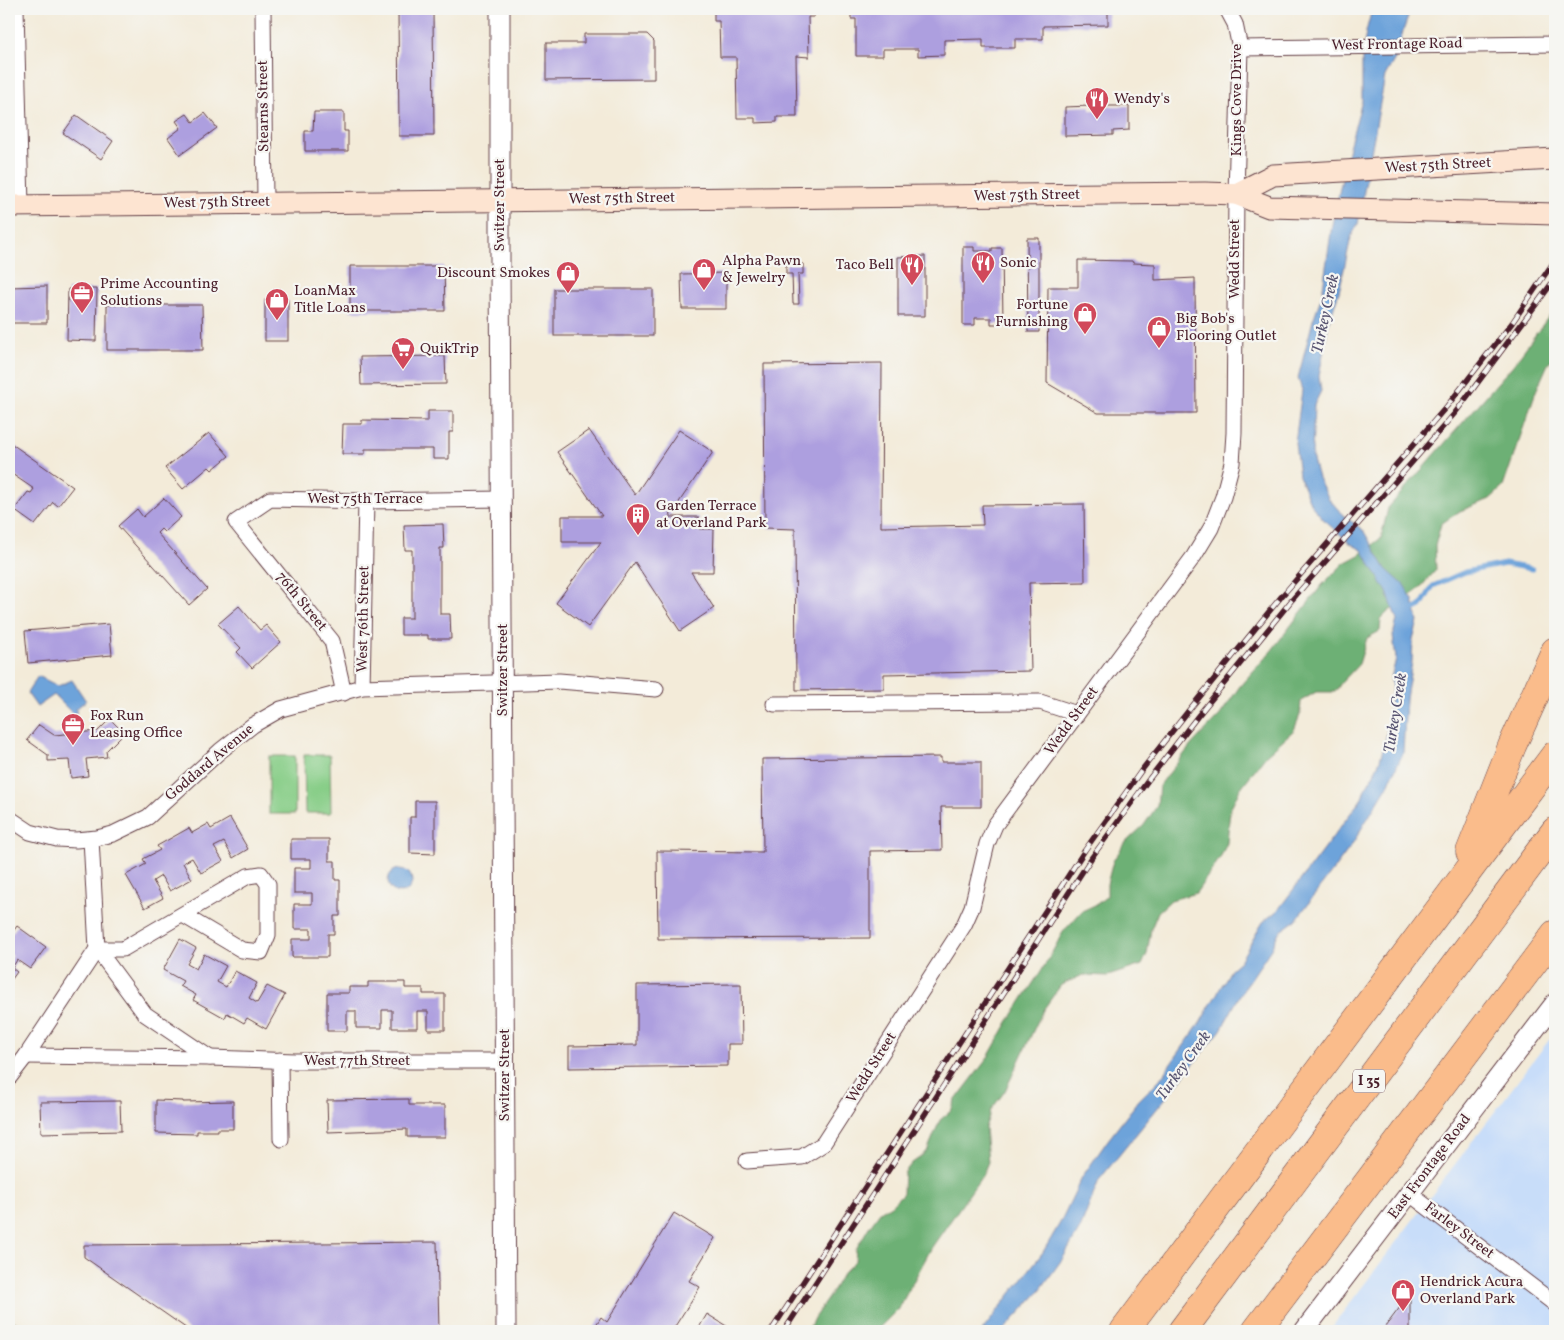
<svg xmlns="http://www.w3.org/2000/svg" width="1564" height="1340" font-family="Vollkorn,serif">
<rect width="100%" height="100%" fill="#f6f6f2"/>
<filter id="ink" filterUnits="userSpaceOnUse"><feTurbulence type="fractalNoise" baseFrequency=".02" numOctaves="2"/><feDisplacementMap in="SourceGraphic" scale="10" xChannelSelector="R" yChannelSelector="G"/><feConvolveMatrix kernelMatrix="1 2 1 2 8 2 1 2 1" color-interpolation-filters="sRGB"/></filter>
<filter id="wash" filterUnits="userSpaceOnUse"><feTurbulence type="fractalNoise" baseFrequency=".0096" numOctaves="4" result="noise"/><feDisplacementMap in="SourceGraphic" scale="20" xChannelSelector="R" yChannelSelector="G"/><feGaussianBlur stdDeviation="1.12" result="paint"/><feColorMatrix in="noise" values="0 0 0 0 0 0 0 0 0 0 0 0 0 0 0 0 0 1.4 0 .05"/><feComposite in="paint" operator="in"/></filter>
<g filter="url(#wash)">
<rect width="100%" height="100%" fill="#f3ebd9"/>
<path fill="#c8ddf9" d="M 1555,1032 L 1555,1331 L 1329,1331 Z"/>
<g fill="#87cd87" stroke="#687659">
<path d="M 304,755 L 330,755 L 331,813 L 305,813 Z"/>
<rect x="269" y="756" width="26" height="58"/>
</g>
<g fill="#6db074" stroke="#5c6850">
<path d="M 1555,308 L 1555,357 L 1548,364 L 1536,391 L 1503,487 L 1490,499 L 1460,511 L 1441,524 L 1435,546 L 1436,570 L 1418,590 L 1388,612 L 1381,619 L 1380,631 L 1367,638 L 1359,664 L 1341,683 L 1335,692 L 1316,692 L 1301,701 L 1300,715 L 1294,730 L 1266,755 L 1240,789 L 1230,809 L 1227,843 L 1220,858 L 1196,893 L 1171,900 L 1158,912 L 1151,929 L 1147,954 L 1142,965 L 1108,976 L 1083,975 L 1061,985 L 1043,1010 L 1005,1091 L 991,1110 L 985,1128 L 988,1162 L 982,1176 L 932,1247 L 899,1308 L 876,1331 L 808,1331 L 814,1318 L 830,1295 L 842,1274 L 855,1261 L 856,1249 L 869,1227 L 880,1212 L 891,1205 L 903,1193 L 904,1173 L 912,1163 L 921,1157 L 928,1149 L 940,1120 L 951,1111 L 955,1101 L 987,1059 L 1008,1022 L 1048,960 L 1063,932 L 1082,911 L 1097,904 L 1107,896 L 1107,884 L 1113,861 L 1126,842 L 1144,825 L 1157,806 L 1159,786 L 1192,744 L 1220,715 L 1240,686 L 1272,650 L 1322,585 L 1344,563 L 1359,555 L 1381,538 L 1388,508 L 1513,365 Z"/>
<path d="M 9,1319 L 17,1323 L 24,1331 L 9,1331 Z"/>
</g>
<g fill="#6da3da" stroke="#5c6182">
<path d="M 1372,9 L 1411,9 L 1403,31 L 1396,57 L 1385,76 L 1358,224 L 1351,237 L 1339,292 L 1329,321 L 1319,376 L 1321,391 L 1314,405 L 1312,456 L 1318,478 L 1329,499 L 1343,515 L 1363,530 L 1386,569 L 1404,585 L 1413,600 L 1418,622 L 1413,639 L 1412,662 L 1406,699 L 1403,753 L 1388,785 L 1351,846 L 1296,920 L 1279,932 L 1271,949 L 1240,995 L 1221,1030 L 1099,1180 L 1080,1229 L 1063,1258 L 1038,1293 L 1003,1331 L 982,1331 L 1043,1252 L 1060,1223 L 1082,1177 L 1108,1140 L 1139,1100 L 1160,1079 L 1200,1023 L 1232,968 L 1240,961 L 1263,922 L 1278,910 L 1362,798 L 1365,789 L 1373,776 L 1380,760 L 1386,738 L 1392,688 L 1391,678 L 1396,659 L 1393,635 L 1397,620 L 1387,592 L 1362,550 L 1351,544 L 1326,522 L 1311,505 L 1299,476 L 1295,443 L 1302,390 L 1298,378 L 1313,320 L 1322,295 L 1332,225 L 1349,147 L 1362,101 L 1362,58 L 1366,32 Z"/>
<path d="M 38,676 L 58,686 L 72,680 L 86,701 L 75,709 L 77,712 L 74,715 L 54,695 L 37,707 L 27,693 Z"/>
<circle cx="400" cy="881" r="12"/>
</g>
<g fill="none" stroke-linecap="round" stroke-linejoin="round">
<path stroke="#6da3da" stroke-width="5" d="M 1409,612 L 1421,606 L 1433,586 L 1465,572 L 1505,564 L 1532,569"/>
</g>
<g id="blocks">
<g fill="#ad9fdf">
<path d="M 398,9 L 433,9 L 434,136 L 399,136 Z"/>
<path d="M 714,9 L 814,9 L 814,17 L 808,17 L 809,57 L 796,56 L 797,117 L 777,117 L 777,122 L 755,123 L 755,118 L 737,118 L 736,57 L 720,57 L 719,21 L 714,21 Z"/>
<path d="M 851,9 L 1108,9 L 1108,25 L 1043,26 L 1043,39 L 1015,39 L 1015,48 L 983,48 L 983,39 L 944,40 L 944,55 L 918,56 L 918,49 L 883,49 L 883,56 L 856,56 L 856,19 L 851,19 Z"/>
<path d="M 584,34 L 647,34 L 654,41 L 654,79 L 546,80 L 546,43 L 584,43 Z"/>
<path d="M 1090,106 L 1090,110 L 1102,110 L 1102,106 L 1129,106 L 1129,130 L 1113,131 L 1113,135 L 1065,136 L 1065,107 Z"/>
<path d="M 314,112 L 344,112 L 344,131 L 348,131 L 348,151 L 305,151 L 305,131 L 313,131 Z"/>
<path d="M 205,113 L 217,128 L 180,155 L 168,138 L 181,128 L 176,121 L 187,114 L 193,122 Z"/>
<path d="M 76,115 L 113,141 L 101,159 L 63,133 Z"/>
<path d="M 1027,238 L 1039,238 L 1039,332 L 1028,332 Z"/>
<path d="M 963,247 L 974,247 L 974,251 L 992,251 L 992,248 L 1002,248 L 1003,324 L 991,324 L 991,318 L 975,318 L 975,325 L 963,325 Z"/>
<path d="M 925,256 L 925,316 L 898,316 L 898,257 Z"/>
<path d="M 1078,260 L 1132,261 L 1133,263 L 1155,264 L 1155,280 L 1195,278 L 1196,413 L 1098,413 L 1047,383 L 1048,287 L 1078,287 Z"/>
<path d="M 786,264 L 803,264 L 803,274 L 798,274 L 799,304 L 793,304 L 792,274 L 786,274 Z"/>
<path d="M 350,266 L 444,266 L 445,311 L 350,311 Z"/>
<path d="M 726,273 L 726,309 L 682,309 L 681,274 Z"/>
<path d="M 47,286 L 47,323 L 9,323 L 9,287 Z"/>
<path d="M 68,289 L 97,289 L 96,341 L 67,340 Z"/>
<rect x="554" y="289" width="99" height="47"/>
<rect x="265" y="300" width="23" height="41"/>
<path d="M 107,305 L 202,305 L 203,350 L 107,350 Z"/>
<path d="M 445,356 L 446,384 L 361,385 L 360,357 Z"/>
<path d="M 882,363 L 881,527 L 983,525 L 982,505 L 1084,504 L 1085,582 L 1029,583 L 1031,671 L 884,674 L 884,689 L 796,690 L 795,529 L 765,528 L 764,364 Z"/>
<path d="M 428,411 L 453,411 L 453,432 L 449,432 L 449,459 L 433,459 L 433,449 L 365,449 L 365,454 L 342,454 L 343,424 L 362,424 L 362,420 L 428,421 Z"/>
<path d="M 589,430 L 635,495 L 679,430 L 713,452 L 669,517 L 699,517 L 699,529 L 714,529 L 713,572 L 691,572 L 714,608 L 680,631 L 635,562 L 588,627 L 556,603 L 601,542 L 562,542 L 562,516 L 602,516 L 557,452 Z"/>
<path d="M 209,433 L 229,456 L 212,470 L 209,467 L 183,489 L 165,468 Z"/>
<path d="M 9,442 L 73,487 L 58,506 L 53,502 L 35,525 L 14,510 L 28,492 L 31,493 L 34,489 L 9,472 Z"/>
<path d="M 164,498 L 181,517 L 164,532 L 161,529 L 157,533 L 207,589 L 189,605 L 118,526 L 137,509 L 143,517 Z"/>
<path d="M 443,524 L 444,548 L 440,548 L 440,614 L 450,614 L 451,639 L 428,639 L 428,635 L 401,635 L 401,618 L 412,618 L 412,550 L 405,550 L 404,525 Z"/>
<path d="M 239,606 L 260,630 L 266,625 L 281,642 L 252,668 L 237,652 L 241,648 L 218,624 Z"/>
<path d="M 109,624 L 112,655 L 28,663 L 25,631 Z"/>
<path d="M 110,719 L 124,733 L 106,751 L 107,757 L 86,759 L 88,776 L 71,778 L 69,760 L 48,761 L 48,755 L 27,740 L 39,725 L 54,735 L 98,731 Z"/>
<path d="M 941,757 L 941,762 L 981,762 L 981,807 L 941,807 L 942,850 L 870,851 L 870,938 L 658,939 L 657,851 L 763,852 L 762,759 Z"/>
<path d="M 415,801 L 435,801 L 435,854 L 410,853 L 410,817 L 415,817 Z"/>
<path d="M 230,818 L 248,849 L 233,858 L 224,842 L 214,847 L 223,861 L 201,873 L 192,858 L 183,863 L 192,879 L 170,891 L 161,876 L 153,881 L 163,898 L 145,908 L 126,875 L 146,864 L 143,859 L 160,850 L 157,846 L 189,828 L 192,833 L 208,824 L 211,829 Z"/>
<path d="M 291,839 L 329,839 L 329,861 L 335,861 L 335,880 L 340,880 L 340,916 L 334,916 L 334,934 L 328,934 L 328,957 L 292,957 L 292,939 L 311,939 L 311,929 L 294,929 L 294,904 L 312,904 L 312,893 L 294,893 L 294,868 L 311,868 L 311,859 L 291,859 Z"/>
<path d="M 17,926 L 46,947 L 30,969 L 17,960 L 12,968 L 17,972 L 9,983 L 9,961 L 13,956 L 9,953 L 9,937 Z"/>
<path d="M 180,939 L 196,948 L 187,964 L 196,969 L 204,954 L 226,966 L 217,982 L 226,987 L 235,971 L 257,983 L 249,998 L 257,1003 L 267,986 L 285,995 L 266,1029 L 247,1018 L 244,1023 L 227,1013 L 225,1018 L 193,1000 L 196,995 L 180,986 L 183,981 L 163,970 Z"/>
<path d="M 368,982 L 405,982 L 405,988 L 423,988 L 423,994 L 445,994 L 445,1030 L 428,1030 L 428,1011 L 417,1011 L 417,1028 L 392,1028 L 392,1010 L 382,1010 L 382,1028 L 356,1028 L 356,1011 L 347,1011 L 347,1031 L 327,1031 L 327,993 L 349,993 L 349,987 L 368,987 Z"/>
<path d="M 741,984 L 742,1044 L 728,1044 L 728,1066 L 569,1068 L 569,1046 L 637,1045 L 637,985 Z"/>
<path d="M 409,1099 L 409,1105 L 445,1105 L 445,1137 L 407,1137 L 407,1129 L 328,1132 L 327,1100 Z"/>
<path d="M 156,1100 L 183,1101 L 183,1102 L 233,1101 L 233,1129 L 217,1129 L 217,1131 L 197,1131 L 197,1134 L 156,1133 Z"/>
<path d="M 120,1101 L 121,1131 L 41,1133 L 40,1102 Z"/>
<path d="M 674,1213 L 715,1238 L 689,1281 L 700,1287 L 672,1331 L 592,1331 L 601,1317 L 607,1322 Z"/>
<path d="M 437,1242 L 439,1331 L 190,1331 L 84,1257 L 84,1245 Z"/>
<path d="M 1410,1294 L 1410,1331 L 1382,1331 Z"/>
<path d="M 707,1314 L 728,1327 L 726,1331 L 697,1331 Z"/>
</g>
</g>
</g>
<g filter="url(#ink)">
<use href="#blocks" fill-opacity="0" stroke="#633e45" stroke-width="1"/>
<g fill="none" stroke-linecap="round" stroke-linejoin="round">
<g stroke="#633e45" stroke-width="17">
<g id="minor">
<path d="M 16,9 L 21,206"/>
<path d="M 263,9 L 265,203"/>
<path d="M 1240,48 L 1555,44"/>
<path d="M 362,687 L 366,501"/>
<path d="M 344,693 L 332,641 L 236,522 L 270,499 L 366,501 L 502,499"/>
<path d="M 774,704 L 1040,702 L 1077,714"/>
<path d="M 9,818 L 30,832 L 57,839 L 76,840 L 97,838 L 113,834 L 148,817 L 220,751 L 253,725 L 281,709 L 362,687 L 559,681 L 656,689"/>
<path d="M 91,839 L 97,949"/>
<path d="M 97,949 L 123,949 L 248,876 L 261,874 L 268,884 L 268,935 L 261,952 L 242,950 L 183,915"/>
<path d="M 97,949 L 145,1014 L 210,1058"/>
<path d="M 26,1056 L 210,1058 L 295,1061 L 505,1061"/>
<path d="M 280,1060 L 281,1139"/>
<path d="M 9,1078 L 26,1056 L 97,949"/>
<path d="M 747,1161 L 802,1157 L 823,1144 L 964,925 L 972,907 L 987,844 L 995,825 L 1194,556 L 1211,528 L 1223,497 L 1232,463 L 1234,433 L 1236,194 L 1240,48 L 1235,24 L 1227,9"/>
<path d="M 1410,1194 L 1555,1304"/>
</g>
</g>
<g stroke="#633e45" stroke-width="21">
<g id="tertiary">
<path d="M 500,9 L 500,264 L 506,1331"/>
<path d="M 1304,1331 L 1555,1003"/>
</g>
</g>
<g stroke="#633e45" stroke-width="23">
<g id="secondary">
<path d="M 1236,194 L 1273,175 L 1555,159"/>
<path d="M 9,206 L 1205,193 L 1236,194 L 1269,207 L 1555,214"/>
</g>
</g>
<g stroke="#633e45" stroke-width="29">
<g id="motorway">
<path d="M 1470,852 L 1512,746 L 1555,651"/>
<path d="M 1124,1331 L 1555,755"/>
<path d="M 1182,1331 L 1555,831"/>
<path d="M 1256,1331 L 1555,934"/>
</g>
</g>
<use href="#minor" stroke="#fff" stroke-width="15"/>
<use href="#tertiary" stroke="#fff" stroke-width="19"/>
<use href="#secondary" stroke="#fde4d1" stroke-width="21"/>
<use href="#motorway" stroke="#fabc8b" stroke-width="28"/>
<g stroke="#4a1f2b" stroke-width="5.5">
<g id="rail">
<path d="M 771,1331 L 1085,850 L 1141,771 L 1189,710 L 1281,597 L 1447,406 L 1512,323 L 1555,260"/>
<path d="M 784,1331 L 1092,857 L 1149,779 L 1197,717 L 1291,601 L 1455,413 L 1555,279"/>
</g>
</g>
<use href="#rail" stroke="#f6f6f2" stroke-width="4" stroke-dasharray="11" stroke-linecap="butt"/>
</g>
</g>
<defs>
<g id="restaurant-pin" transform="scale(1.25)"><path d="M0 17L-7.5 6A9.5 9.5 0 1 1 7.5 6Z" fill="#d1495b" stroke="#f6f6f2"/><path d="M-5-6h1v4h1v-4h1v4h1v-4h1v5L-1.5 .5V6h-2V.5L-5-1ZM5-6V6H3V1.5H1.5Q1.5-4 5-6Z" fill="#fff"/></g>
<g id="shop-pin" transform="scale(1.25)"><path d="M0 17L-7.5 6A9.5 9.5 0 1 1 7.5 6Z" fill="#d1495b" stroke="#f6f6f2"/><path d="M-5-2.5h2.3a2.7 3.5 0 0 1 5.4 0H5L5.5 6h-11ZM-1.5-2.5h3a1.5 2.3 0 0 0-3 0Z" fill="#fff"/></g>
<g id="office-pin" transform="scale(1.25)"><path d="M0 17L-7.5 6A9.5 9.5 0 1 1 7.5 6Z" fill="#d1495b" stroke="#f6f6f2"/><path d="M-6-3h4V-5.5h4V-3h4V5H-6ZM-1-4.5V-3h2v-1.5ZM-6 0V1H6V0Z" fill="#fff"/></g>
<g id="supermarket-pin" transform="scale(1.25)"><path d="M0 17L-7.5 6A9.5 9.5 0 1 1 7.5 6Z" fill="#d1495b" stroke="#f6f6f2"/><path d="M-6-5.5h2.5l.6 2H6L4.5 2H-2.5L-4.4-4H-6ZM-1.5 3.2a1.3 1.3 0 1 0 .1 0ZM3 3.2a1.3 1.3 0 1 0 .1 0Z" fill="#fff"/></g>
<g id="building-pin" transform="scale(1.25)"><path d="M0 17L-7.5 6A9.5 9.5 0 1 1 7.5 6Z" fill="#d1495b" stroke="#f6f6f2"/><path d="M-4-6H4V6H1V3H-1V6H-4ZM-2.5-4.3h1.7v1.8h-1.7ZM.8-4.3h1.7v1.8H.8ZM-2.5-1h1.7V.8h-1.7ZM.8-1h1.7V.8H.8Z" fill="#fff"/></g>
</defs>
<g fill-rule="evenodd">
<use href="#restaurant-pin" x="1097" y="99"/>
<use href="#restaurant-pin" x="983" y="263"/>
<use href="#restaurant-pin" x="912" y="265"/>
<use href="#shop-pin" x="704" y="270"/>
<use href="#shop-pin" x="568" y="273"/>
<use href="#office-pin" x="82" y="293"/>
<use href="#shop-pin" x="277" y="300"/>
<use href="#shop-pin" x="1085" y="314"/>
<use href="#shop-pin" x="1159" y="328"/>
<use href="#supermarket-pin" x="403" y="349"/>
<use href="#building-pin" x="638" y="515"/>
<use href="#office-pin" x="73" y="725"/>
<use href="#shop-pin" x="1403" y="1291"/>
</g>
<g text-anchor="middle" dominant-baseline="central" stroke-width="4.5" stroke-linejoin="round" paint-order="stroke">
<rect fill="#f6f6f2" stroke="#7e6067" stroke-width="1" x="1353" y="1069.5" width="32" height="23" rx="4"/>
<g font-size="14" font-weight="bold" fill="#4a1f2b">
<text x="1369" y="1081">I 35</text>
</g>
<g font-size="15" fill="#4a1f2b" stroke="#f6f6f2">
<text transform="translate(1397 45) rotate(-1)">West Frontage Road</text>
<text transform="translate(1237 100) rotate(-90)">Kings Cove Drive</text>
<text transform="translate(264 106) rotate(-91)">Stearns Street</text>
<text transform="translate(1438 166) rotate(-3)">West 75th Street</text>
<text transform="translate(1027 196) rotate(-1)">West 75th Street</text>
<text transform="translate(622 199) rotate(-1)">West 75th Street</text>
<text transform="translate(217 203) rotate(-1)">West 75th Street</text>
<text transform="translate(500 205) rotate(-90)">Switzer Street</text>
<text transform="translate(1235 259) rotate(-90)">Wedd Street</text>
<text x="365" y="499">West 75th Terrace</text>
<text transform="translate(301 602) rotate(51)">76th Street</text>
<text transform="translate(364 619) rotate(-89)">West 76th Street</text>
<text transform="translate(503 670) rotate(-90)">Switzer Street</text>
<text transform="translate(1072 721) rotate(-54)">Wedd Street</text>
<text transform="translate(210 763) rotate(-40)">Goddard Avenue</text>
<text x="357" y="1061">West 77th Street</text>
<text transform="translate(872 1068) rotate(-58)">Wedd Street</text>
<text transform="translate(505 1075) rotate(-90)">Switzer Street</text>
<text transform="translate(1430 1167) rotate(-53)">East Frontage Road</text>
<text transform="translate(1459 1231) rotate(37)">Farley Street</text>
</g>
<g font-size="15" fill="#4a1f2b" stroke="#f6f6f2" text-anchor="start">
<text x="1114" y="99">Wendy's</text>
<text x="722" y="261">Alpha Pawn<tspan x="722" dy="17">&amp; Jewelry</tspan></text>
<text x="1000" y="263">Sonic</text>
<text x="894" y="265" text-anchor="end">Taco Bell</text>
<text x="550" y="273" text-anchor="end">Discount Smokes</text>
<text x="100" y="284">Prime Accounting<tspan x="100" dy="17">Solutions</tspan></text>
<text x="294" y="291">LoanMax<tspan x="294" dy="17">Title Loans</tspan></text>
<text x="1068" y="305" text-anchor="end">Fortune<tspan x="1068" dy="17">Furnishing</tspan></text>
<text x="1176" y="319">Big Bob's<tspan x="1176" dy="17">Flooring Outlet</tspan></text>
<text x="420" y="349">QuikTrip</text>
<text x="656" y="506">Garden Terrace<tspan x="656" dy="17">at Overland Park</tspan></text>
<text x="90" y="716">Fox Run<tspan x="90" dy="17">Leasing Office</tspan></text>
<text x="1420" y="1282">Hendrick Acura<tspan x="1420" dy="17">Overland Park</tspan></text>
</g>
<g font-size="16" font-style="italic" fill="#585471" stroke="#f6f6f2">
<text transform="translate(1326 314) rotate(-78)">Turkey Creek</text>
<text transform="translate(1396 713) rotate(-81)">Turkey Creek</text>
<text transform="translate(1184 1066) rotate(-54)">Turkey Creek</text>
</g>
</g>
<rect width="1564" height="1340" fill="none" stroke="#f6f6f2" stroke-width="30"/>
</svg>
